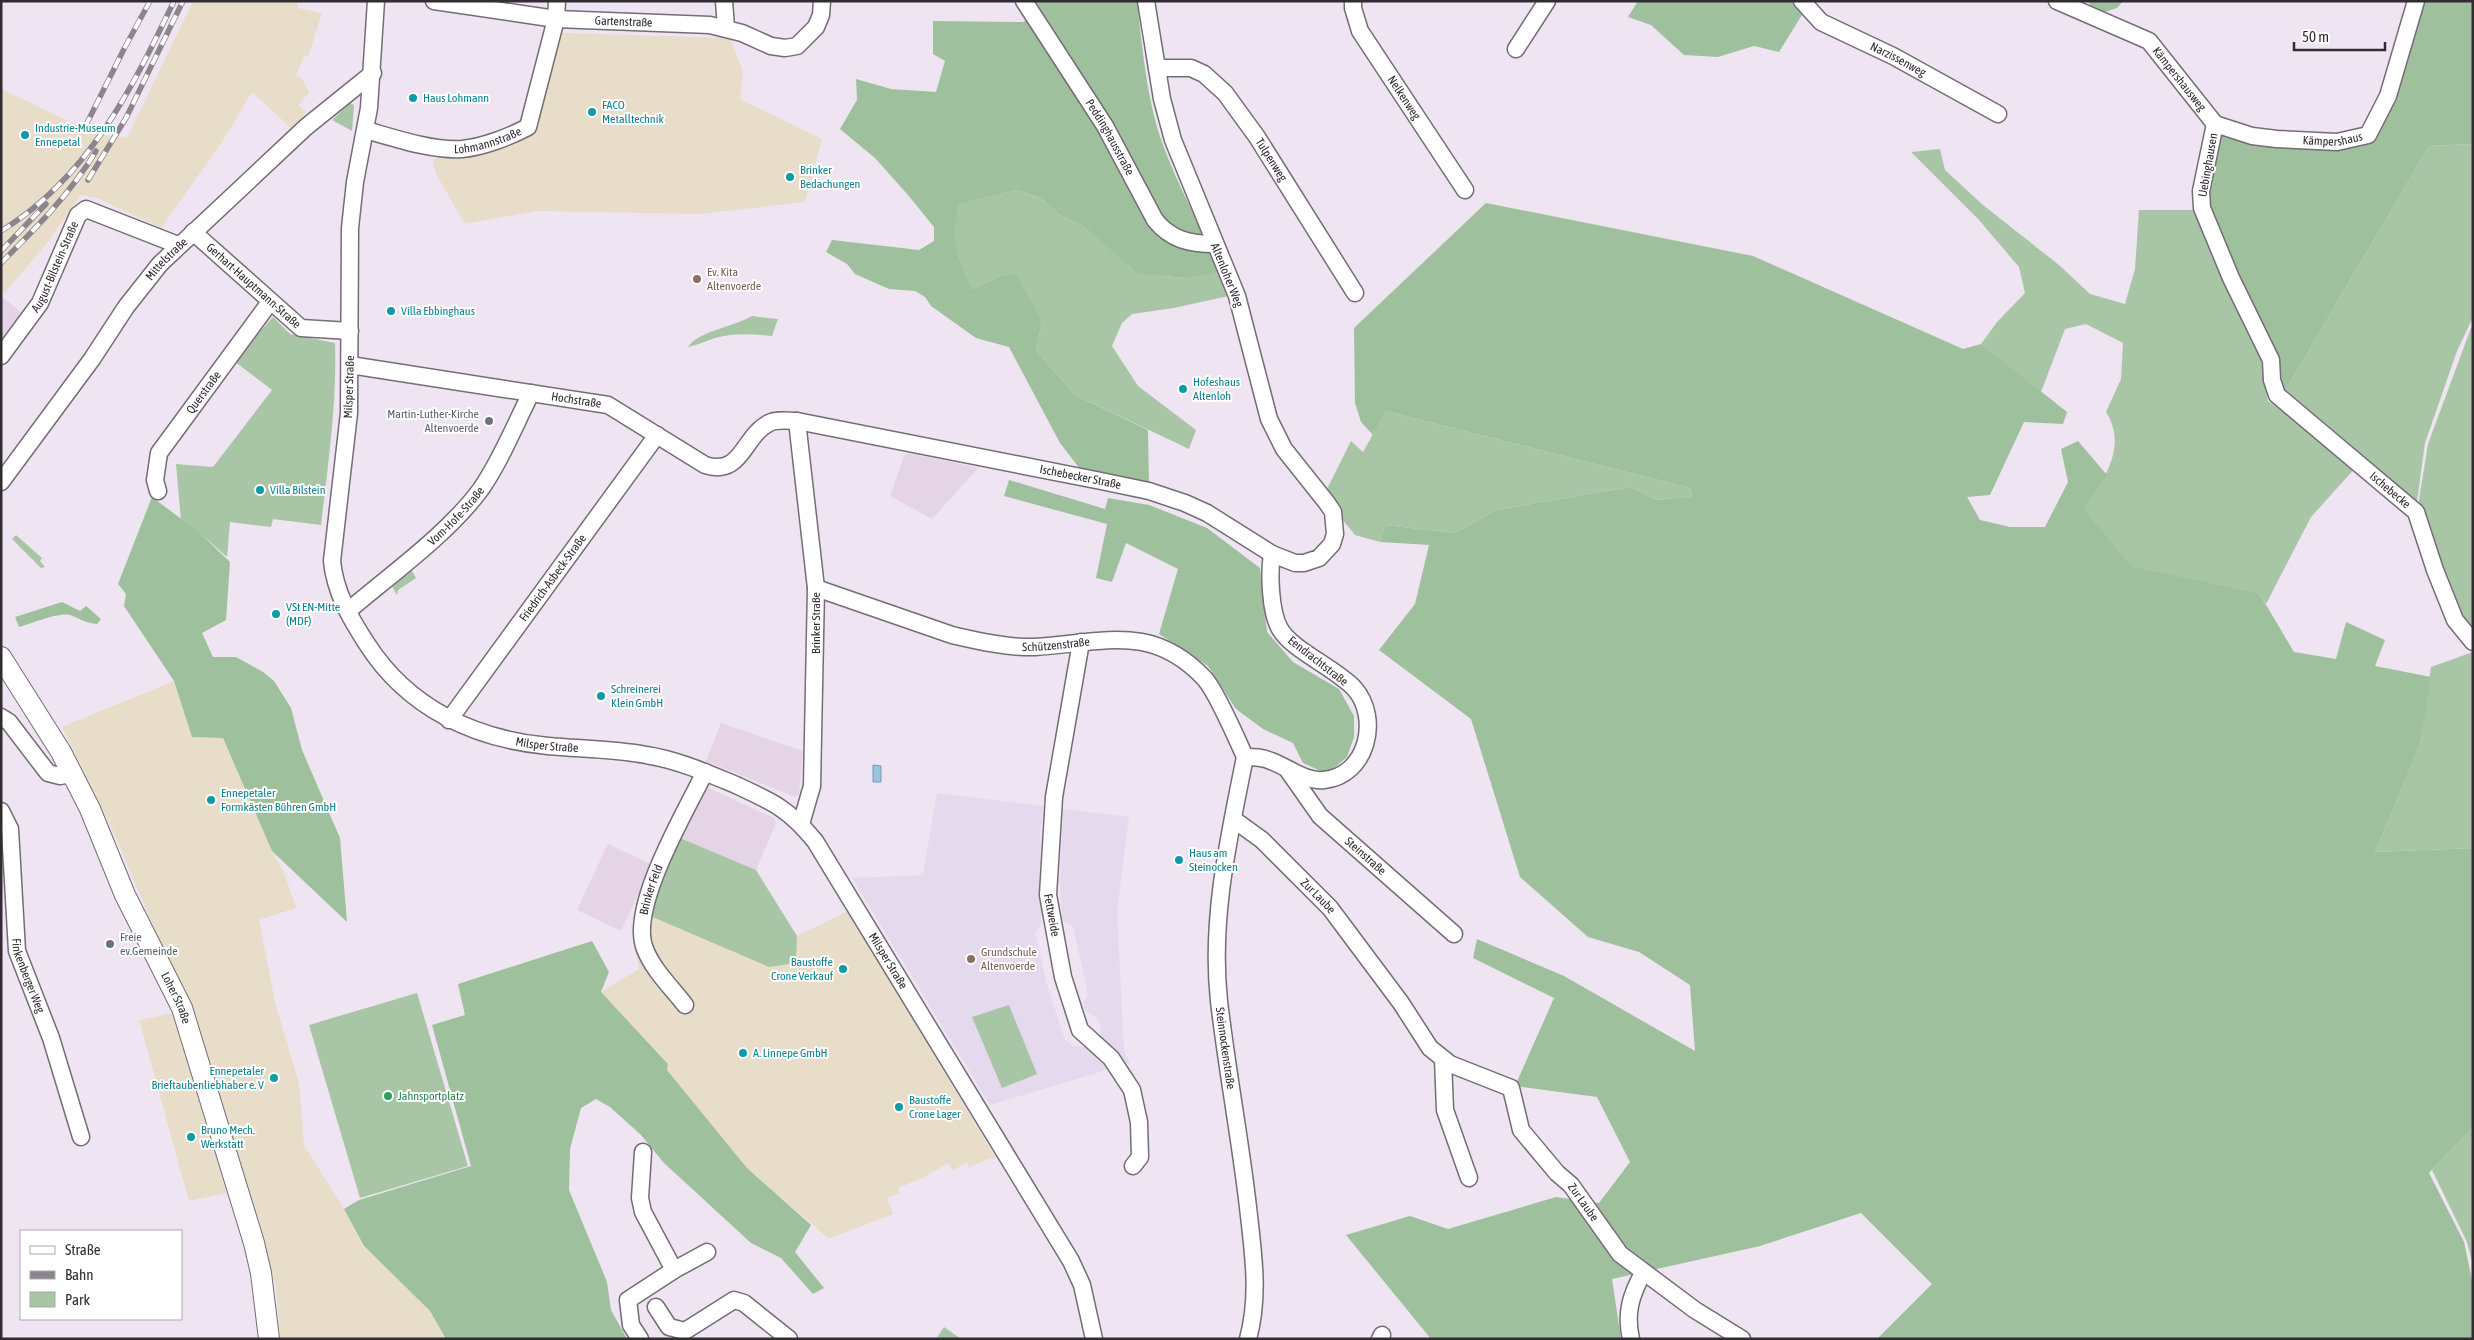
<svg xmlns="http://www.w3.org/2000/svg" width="2474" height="1340" font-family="'Asap Condensed',sans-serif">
<rect width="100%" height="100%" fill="#efe4f1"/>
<g fill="#e4d4e6">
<path d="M 1,296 L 26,316 L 1,347 Z"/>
<path d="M 908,453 L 978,468 L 932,519 L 890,496 L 904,456 Z"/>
<path d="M 721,723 L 803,751 L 799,795 L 795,797 L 706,761 Z"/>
<path d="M 706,787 L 774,818 L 776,823 L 756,870 L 680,838 Z"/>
<path d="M 608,844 L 652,865 L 621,931 L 577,910 Z"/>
</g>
<g fill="#e8ddc9">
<path d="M 193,1 L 297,1 L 298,8 L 322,13 L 308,57 L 304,56 L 296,75 L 302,79 L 309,92 L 298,106 L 307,112 L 291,128 L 252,92 L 222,142 L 161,228 L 97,198 L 81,195 L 48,242 L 5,293 L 1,291 L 1,89 L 95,134 L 127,138 Z"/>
<path d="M 562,33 L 730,38 L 743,72 L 740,99 L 822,139 L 805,202 L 699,214 L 536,211 L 465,224 L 436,174 L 433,160 L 532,129 Z"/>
<path d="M 174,681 L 192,737 L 223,738 L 272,851 L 283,870 L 296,908 L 259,920 L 275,1002 L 299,1083 L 304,1145 L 344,1209 L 363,1246 L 430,1311 L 446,1339 L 280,1339 L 276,1286 L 246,1189 L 189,1201 L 139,1020 L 189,1010 L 113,831 L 62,727 Z"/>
<path d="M 848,911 L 996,1159 L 989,1159 L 969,1167 L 967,1162 L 952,1171 L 948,1163 L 925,1177 L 898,1188 L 900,1193 L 887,1198 L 893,1214 L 829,1239 L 747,1168 L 667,1070 L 668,1063 L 601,992 L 639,969 L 631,925 L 648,915 L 796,963 L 797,936 Z"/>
</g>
<path fill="#e5d9ed" d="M 937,793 L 1043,806 L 1040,835 L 1041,924 L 1035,933 L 1047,985 L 1065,1040 L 1073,1046 L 1088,1047 L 1095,1043 L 1100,1036 L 1101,1029 L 1099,1020 L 1084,1009 L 1083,1003 L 1088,994 L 1073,926 L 1062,920 L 1060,878 L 1063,809 L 1129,817 L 1117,911 L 1124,1051 L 1130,1063 L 990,1105 L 852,878 L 923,875 Z"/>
<g fill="#a8c5a6">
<path d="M 350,103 L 354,105 L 352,131 L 332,120 Z"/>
<path d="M 2473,144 L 2473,317 L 2457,351 L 2425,443 L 2416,509 L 2283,394 L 2429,146 Z"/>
<path d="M 1940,149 L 1945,170 L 1983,205 L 2059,265 L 2090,294 L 2125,304 L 2135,269 L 2139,210 L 2201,210 L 2261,358 L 2268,401 L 2357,466 L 2311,517 L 2266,604 L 2259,593 L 2132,568 L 2084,509 C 2104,479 2128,447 2106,412 L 2121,379 L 2123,343 L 2086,324 L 2065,329 L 2041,392 L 1981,344 L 1997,322 L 2025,293 L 2019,267 L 1979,220 L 1911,152 Z"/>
<path d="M 1017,190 L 1041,198 L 1058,214 L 1083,226 L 1119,256 L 1165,276 L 1184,278 L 1223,270 L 1233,295 L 1174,308 L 1132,314 L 1122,323 L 1112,346 L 1138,386 L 1196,430 L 1189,449 L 1075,395 L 1036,350 L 1042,321 L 1000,276 L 973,289 C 954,252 953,245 957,204 Z"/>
<path d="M 752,316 L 778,319 L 772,336 C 753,334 734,333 715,338 C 706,341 697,345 688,347 C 698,331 734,327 752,316 Z"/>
<path d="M 273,317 L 290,334 L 335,343 C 337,404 328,464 321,525 L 273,519 L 271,527 L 230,522 L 227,557 L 200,533 L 181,520 L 176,464 L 213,467 L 272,390 L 234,361 Z"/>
<path d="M 2471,328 L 2473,329 L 2473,639 L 2457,619 L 2417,512 L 2428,444 Z"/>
<path d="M 1386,411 L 1690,488 L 1692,496 L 1657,500 L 1631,487 L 1496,510 L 1455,533 L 1385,525 L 1380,542 L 1355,535 L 1342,519 L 1326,491 L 1351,441 L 1363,452 Z"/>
<path d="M 16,535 L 42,558 L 40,561 L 45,567 L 41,568 L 12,539 Z"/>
<path d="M 411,569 L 416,578 L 398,590 L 397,595 L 392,586 Z"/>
<path d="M 2473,652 L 2473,848 L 2375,852 L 2420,745 L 2431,667 Z"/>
<path d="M 680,838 L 756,870 L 797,936 L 796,963 L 769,967 L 648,915 L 654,888 Z"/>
<path d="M 417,993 L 468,1166 L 360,1198 L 309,1025 Z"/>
<path d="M 1009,1005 L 1037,1074 L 1002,1088 L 972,1017 Z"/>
<path d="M 2473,1127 L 2473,1265 L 2467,1242 L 2432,1170 Z"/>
<path d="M 944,1327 L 961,1339 L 936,1339 Z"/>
</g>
<g fill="#9ec09c">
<path d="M 1033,1 L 1137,1 C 1142,46 1147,102 1163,145 C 1179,188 1201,229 1223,270 L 1209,274 L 1184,278 L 1138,273 L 1083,226 L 1058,214 L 1041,198 L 1017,190 L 958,204 C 953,245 954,251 973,289 L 1000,276 L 1016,275 L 1042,321 L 1036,350 L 1075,395 L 1148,430 L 1149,485 L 1080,469 L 1060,443 L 1009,347 L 976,338 L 931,306 L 925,297 L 915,291 L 889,289 L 855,274 L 847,264 L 826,252 L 832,240 L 919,250 L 934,241 L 934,227 L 908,195 L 875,158 L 840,129 L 857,100 L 856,79 L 891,89 L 936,92 L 945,61 L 933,54 L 933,21 L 1024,22 Z"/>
<path d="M 1638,1 L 1796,1 L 1805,10 L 1779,52 L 1754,46 L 1718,57 L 1684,55 L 1651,25 L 1628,17 Z"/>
<path d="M 2088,1 L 2123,1 L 2117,8 L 2096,15 Z"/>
<path d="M 2419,1 L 2473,1 L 2473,144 L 2429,146 L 2283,394 L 2205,208 L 2219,132 L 2372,138 Z"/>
<path d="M 1486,203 L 1753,256 L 1963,349 L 1981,344 L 2067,412 L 2063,424 L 2024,422 L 1990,495 L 1967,497 L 1980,520 L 2010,527 L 2045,527 L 2068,482 L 2061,449 L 2078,441 L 2107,475 L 2084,509 L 2132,567 L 2259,593 L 2294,652 L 2336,659 L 2346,622 L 2385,640 L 2375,666 L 2431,677 L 2420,745 L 2375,852 L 2473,848 L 2473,1127 L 2429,1173 L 2464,1242 L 2473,1285 L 2473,1339 L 1877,1339 L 1932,1284 L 1861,1213 L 1760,1246 L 1612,1279 L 1621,1339 L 1431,1339 L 1346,1235 L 1410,1216 L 1448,1229 L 1556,1197 L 1599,1203 L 1630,1162 L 1597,1097 L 1515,1086 L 1554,998 L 1473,958 L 1477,939 L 1564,976 L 1695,1051 L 1690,985 L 1639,952 L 1588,937 L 1520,877 L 1471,719 L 1379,650 L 1415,604 L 1429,545 L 1380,542 L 1385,525 L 1455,533 L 1496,510 L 1631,487 L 1657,500 L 1692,496 L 1690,488 L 1386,411 L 1373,435 L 1361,422 L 1355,403 L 1354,328 Z"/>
<path d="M 1009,480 L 1105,509 L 1108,498 L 1149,505 L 1207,528 L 1260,568 L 1267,632 L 1293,662 L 1339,689 L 1354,716 L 1354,737 L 1347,757 L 1327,774 L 1303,763 L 1293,743 L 1263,729 L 1236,709 L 1208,666 L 1159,634 L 1178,569 L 1126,543 L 1112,582 L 1096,578 L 1107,524 L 1004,496 Z"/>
<path d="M 152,497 L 200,533 L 230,562 L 226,620 L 202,633 L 213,657 L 236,657 L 263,672 L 274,681 L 291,708 L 302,750 L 340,838 L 347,922 L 272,851 L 223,738 L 192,737 L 174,681 L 124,606 L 126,594 L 118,584 Z"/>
<path d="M 62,602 L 80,611 L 86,606 L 101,619 L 97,624 C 81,622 82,619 70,615 C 59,612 30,624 19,627 L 15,617 Z"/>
<path d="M 592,941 L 609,972 L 601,992 L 668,1064 L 667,1070 L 747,1168 L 811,1225 L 795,1252 L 824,1288 L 813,1294 L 781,1258 L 751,1243 L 664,1163 L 641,1135 L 610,1107 L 596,1099 L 581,1108 L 570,1149 L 569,1190 L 607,1282 L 611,1310 L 627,1339 L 446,1339 L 430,1311 L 364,1246 L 344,1209 L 359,1200 L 471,1166 L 432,1025 L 465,1015 L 458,984 Z"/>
</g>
<path fill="#98c6e1" stroke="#7998ac" d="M 873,765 L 881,766 L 881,782 L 873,782 Z"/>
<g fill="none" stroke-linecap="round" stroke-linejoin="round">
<g stroke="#756c77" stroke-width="19">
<g id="minor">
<path id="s1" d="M 376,1 L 369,108 L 355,182 L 350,228 L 349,413 L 332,561 C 335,592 350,618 367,644 C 408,708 474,739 548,746 C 581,749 614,749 646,755 C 678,760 707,773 736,785 C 773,802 789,809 815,841 L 1071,1261 L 1082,1285 L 1094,1339"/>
<path id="s2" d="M 434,1 L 556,19 L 710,25 L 742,33 L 771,46 L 785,48 L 797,46 L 816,27 L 821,15 L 822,1"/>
<path d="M 724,1 L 726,28"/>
<path id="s3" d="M 1024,1 L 1105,126 L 1155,220 C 1171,240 1190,244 1215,244"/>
<path id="s4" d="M 1353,1 L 1353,8 L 1360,31 L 1465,190"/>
<path id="s5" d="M 1802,1 L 1821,22 L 1893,56 L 1998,114"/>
<path id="s6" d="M 2057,1 L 2149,41 L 2215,124"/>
<path d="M 1516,49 L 1547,1"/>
<path id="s7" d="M 1157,68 L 1191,68 L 1204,74 L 1225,93 L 1257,137 L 1355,293"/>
<path id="s8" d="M 2215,124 L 2201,191 L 2202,208 L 2231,278 L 2271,360 L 2272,380 L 2277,395 L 2416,512 L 2435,570 L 2455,620 L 2473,642"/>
<path id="s9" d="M 2215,124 L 2252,136 L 2277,139 L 2337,142 L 2368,135 L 2388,96 L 2416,1"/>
<path id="s10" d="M 366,130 C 394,138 433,151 462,149 C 483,147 509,137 528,127 L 556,19 L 557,1"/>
<path id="s11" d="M 193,232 L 301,328 L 350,331"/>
<path id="s12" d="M 1,356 L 40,303 L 78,215 L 86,209 L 178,245"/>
<path id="s13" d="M 350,365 L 608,405 L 705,465 C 742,477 743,436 769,423 C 777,419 788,421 797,421 L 1101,481 L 1149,491 L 1185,503 L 1207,513 L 1272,554 L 1295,563 L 1304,563 L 1319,558 L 1332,544 L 1335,534 L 1333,512 L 1327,503 L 1284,449 L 1269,419 L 1237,296 L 1173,140 L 1162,99 L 1146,1"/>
<path d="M 797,421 L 816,588 L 812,786 L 801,824"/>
<path id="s14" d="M 1,482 L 92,359 L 126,307 L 160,264 L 306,127 L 373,73"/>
<path id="s15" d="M 158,491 L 155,480 L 159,453 L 270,302"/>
<path id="s16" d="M 816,588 L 952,635 C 978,641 1008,648 1035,647 C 1102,643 1152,622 1205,679 C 1217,693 1237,739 1245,757"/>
<path id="s17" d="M 348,611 C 390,575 448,534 481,489 C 501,460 515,425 531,393"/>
<path id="s18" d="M 1081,642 L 1054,797 L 1048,895 L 1063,977 L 1080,1030 L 1111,1058 L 1132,1090 L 1139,1122 L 1140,1157 L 1133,1166"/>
<path d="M 1,717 L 9,722 L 48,773 L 60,776 L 72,774"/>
<path id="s19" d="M 449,720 L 657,435"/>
<path id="s20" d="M 1245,757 C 1229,837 1210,919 1219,1001 C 1227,1070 1240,1138 1248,1207 C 1253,1252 1260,1295 1248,1339"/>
<path d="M 1245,757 C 1254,757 1262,757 1271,761 C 1288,767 1305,782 1324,780 C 1367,776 1381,718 1354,688 C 1335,668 1292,650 1280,629 C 1270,612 1269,573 1272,554"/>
<path id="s21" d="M 1287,769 L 1320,816 L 1454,934"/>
<path id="s22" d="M 1,811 L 10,829 L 17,951 L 51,1038 L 81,1137"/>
<path id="s23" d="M 1233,819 L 1262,840 L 1330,908 L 1401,1003 L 1430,1048 L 1450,1064 L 1511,1088 L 1521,1130 L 1557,1173 L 1571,1185 L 1620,1254 L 1695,1310 L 1742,1339"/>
<path id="s24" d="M 685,1005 C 672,988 653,970 645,949 C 628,908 686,811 705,772"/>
<path d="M 1443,1059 L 1445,1110 L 1469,1178"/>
<path d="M 674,1270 L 707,1252"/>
<path d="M 656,1307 L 669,1327 L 685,1331 L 734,1300 L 744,1303 L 789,1339"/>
<path d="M 640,1339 L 631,1325 L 628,1300 L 674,1270 L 643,1212 L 640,1198 L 643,1152"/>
<path d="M 1380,1339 L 1382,1335"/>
<path d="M 1631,1339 C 1625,1313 1631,1295 1643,1273"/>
</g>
</g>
<g stroke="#756c77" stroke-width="22">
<g id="major">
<path id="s25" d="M 1,657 L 61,752 L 90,809 L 125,895 L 182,1008 L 254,1243 L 261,1273 L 269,1339"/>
</g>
</g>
<use href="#minor" stroke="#fff" stroke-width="16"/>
<use href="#major" stroke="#fff" stroke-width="20"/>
<g stroke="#8d858e" stroke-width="5.5">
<g id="rail">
<path d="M 85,127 L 124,49 L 150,1"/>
<path d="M 88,180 L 126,118 L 183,1"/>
<path d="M 1,231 C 88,178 132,89 174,1"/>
<path d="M 1,251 L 46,204"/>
<path d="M 1,263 C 36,228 71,193 96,151"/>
</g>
</g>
<use href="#rail" stroke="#fff" stroke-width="4" stroke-dasharray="11" stroke-linecap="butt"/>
</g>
<g fill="#0f9aa8" stroke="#fff" stroke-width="2">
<circle cx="413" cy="98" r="5"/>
<circle cx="592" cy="112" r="5"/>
<circle cx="25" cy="135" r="5"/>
<circle cx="790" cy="177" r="5"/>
<circle cx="391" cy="311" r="5"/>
<circle cx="1183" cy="389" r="5"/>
<circle cx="260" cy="490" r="5"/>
<circle cx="276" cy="614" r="5"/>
<circle cx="601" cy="696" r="5"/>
<circle cx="211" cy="800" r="5"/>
<circle cx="1179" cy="860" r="5"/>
<circle cx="843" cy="969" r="5"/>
<circle cx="743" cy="1053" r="5"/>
<circle cx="274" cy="1078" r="5"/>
<circle cx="899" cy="1107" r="5"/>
<circle cx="191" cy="1137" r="5"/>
</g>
<g fill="#8d6e63" stroke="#fff" stroke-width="2">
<circle cx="697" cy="279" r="5"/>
<circle cx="971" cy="959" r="5"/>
</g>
<g fill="#6b7280" stroke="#fff" stroke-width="2">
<circle cx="489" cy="421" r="5"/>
<circle cx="110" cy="944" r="5"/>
</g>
<circle fill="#2e9e5b" stroke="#fff" stroke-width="2" cx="388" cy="1096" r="5"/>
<g text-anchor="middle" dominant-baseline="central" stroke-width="4" stroke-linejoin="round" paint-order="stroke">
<g font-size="12" fill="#302c31" stroke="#fff">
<text stroke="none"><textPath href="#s2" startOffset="191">Gartenstraße</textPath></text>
<text stroke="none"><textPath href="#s5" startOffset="114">Narzissenweg</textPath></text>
<text stroke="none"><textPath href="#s6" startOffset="149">Kämpershausweg</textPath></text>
<text stroke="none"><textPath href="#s4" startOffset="111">Nelkenweg</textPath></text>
<text stroke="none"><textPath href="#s9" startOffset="120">Kämpershaus</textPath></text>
<text stroke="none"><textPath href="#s10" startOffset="125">Lohmannstraße</textPath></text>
<text stroke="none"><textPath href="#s3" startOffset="161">Peddinghausstraße</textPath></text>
<text stroke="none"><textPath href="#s7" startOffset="158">Tulpenweg</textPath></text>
<text transform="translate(2208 165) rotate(-80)">Uebinghausen</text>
<text stroke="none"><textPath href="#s14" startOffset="278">Mittelstraße</textPath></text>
<text stroke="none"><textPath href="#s12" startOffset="105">August-Bilstein-Straße</textPath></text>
<text transform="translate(1227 275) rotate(68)">Altenloher Weg</text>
<text stroke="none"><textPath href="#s11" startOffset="81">Gerhart-Hauptmann-Straße</textPath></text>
<text transform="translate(349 387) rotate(-88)">Milsper Straße</text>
<text stroke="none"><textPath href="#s15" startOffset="114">Querstraße</textPath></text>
<text stroke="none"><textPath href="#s13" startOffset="229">Hochstraße</textPath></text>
<text stroke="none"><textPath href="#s13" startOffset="775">Ischebecker Straße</textPath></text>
<text stroke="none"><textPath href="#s8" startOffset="436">Ischebecke</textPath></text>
<text stroke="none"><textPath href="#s17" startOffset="144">Vom-Hofe-Straße</textPath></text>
<text stroke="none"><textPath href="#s19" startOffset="176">Friedrich-Asbeck-Straße</textPath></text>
<text transform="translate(816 623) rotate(-90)">Brinker Straße</text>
<text stroke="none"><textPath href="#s16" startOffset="249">Schützenstraße</textPath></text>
<text transform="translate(1318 661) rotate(38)">Eendrachtstraße</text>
<text stroke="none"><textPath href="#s1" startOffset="868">Milsper Straße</textPath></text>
<text stroke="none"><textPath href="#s21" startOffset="118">Steinstraße</textPath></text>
<text stroke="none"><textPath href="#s24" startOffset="130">Brinker Feld</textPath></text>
<text stroke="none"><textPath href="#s23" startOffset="115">Zur Laube</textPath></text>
<text stroke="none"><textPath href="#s18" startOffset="276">Fettweide</textPath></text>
<text stroke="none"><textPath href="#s1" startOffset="1301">Milsper Straße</textPath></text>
<text stroke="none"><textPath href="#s22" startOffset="169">Finkenberger Weg</textPath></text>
<text stroke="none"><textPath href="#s25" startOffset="384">Loher Straße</textPath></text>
<text stroke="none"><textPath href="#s20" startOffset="294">Steinnockenstraße</textPath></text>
<text stroke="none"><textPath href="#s23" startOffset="534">Zur Laube</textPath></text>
</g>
<g font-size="12" fill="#0d838f" stroke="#fff" text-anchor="start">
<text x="423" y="98">Haus Lohmann</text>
<text x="602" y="105">FACO<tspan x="602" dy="14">Metalltechnik</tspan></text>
<text x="35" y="128">Industrie-Museum<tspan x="35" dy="14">Ennepetal</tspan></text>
<text x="800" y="170">Brinker<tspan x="800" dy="14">Bedachungen</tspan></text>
<text x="401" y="311">Villa Ebbinghaus</text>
<text x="1193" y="382">Hofeshaus<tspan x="1193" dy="14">Altenloh</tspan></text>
<text x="270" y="490">Villa Bilstein</text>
<text x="286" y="607">VSt EN-Mitte<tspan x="286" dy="14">(MDF)</tspan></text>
<text x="611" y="689">Schreinerei<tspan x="611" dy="14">Klein GmbH</tspan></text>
<text x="221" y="793">Ennepetaler<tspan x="221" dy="14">Formkästen Bühren GmbH</tspan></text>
<text x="1189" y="853">Haus am<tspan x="1189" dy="14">Steinocken</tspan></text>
<text x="833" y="962" text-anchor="end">Baustoffe<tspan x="833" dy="14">Crone Verkauf</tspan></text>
<text x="753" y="1053">A. Linnepe GmbH</text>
<text x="264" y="1071" text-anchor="end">Ennepetaler<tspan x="264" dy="14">Brieftaubenliebhaber e. V</tspan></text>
<text x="909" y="1100">Baustoffe<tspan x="909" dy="14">Crone Lager</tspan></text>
<text x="201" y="1130">Bruno Mech.<tspan x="201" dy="14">Werkstatt</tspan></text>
</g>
<g font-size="12" fill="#785e54" stroke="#fff" text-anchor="start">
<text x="707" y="272">Ev. Kita<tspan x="707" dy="14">Altenvoerde</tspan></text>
<text x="981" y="952">Grundschule<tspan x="981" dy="14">Altenvoerde</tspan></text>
</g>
<g font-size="12" fill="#5b616d" stroke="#fff" text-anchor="end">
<text x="479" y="414">Martin-Luther-Kirche<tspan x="479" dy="14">Altenvoerde</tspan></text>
<text x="120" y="937" text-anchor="start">Freie<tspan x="120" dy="14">ev.Gemeinde</tspan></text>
</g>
<g font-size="12" fill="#27864d" stroke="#fff" text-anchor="start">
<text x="398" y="1096">Jahnsportplatz</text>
</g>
</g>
<rect width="2474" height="1340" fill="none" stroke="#302c31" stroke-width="5"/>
<rect x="20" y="1230" width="162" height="90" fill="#ffffff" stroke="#acabad"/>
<rect x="30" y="1246" width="25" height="8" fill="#ffffff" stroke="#acabad"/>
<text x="65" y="1255" font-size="15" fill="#302c31">Straße</text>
<rect x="30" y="1271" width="25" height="8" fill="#8d858e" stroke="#acabad"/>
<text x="65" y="1280" font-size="15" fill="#302c31">Bahn</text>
<rect x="30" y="1292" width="25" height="15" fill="#a8c5a6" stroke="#acabad"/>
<text x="65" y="1305" font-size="15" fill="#302c31">Park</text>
<path d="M2294 42v8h91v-8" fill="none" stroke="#302c31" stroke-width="2.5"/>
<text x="2302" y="42" font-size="15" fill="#302c31" stroke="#ffffff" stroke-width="4" paint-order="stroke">50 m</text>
</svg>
